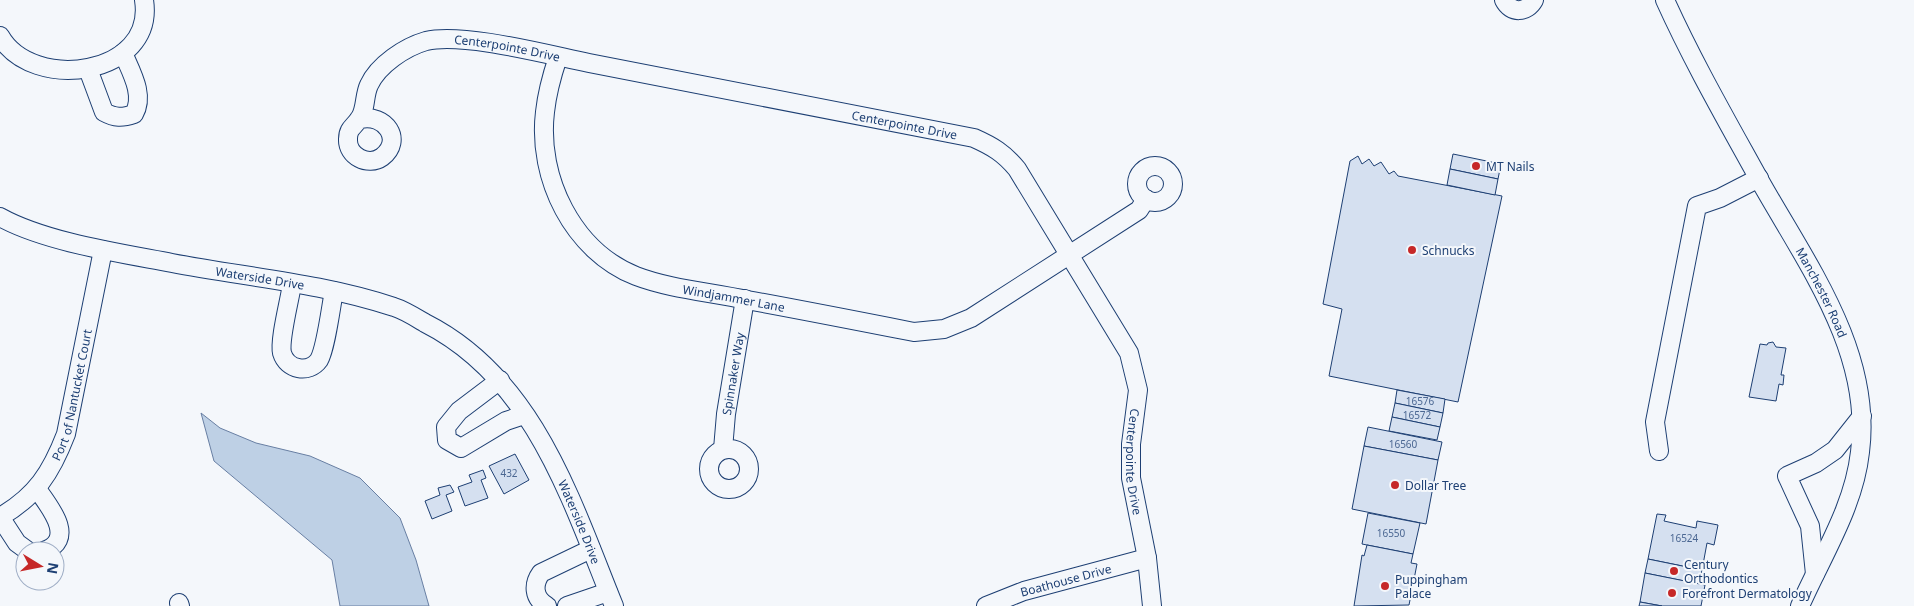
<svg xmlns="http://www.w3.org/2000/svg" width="1914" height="606" font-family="'Noto Sans',sans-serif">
<rect width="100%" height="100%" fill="#f4f7fb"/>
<path fill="#bed0e5" stroke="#687fa3" d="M 201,413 L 220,428 L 256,443 L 310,456 L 360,478 L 400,518 L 416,560 L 429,606 L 340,606 L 332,560 L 214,461 Z"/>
<g fill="#d5e0f0" stroke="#1d3f73">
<path d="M 1453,154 L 1501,164 L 1498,179 L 1450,169 Z"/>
<path d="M 1358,156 L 1362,164 L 1369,159 L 1374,166 L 1381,162 L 1389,174 L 1394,171 L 1398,176 L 1502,196 L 1458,402 L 1329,376 L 1342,309 L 1323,304 L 1350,161 Z"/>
<path d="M 1450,169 L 1498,179 L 1495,195 L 1447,185 Z"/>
<path d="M 1773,342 L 1776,347 L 1786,348 L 1781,375 L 1784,375 L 1783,385 L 1779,384 L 1776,401 L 1749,397 L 1760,344 L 1767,345 L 1768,343 Z"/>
<path d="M 1397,390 L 1445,399 L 1443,413 L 1395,403 Z"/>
<path d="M 1395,403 L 1443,413 L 1440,427 L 1392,417 Z"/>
<path d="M 1392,417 L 1440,427 L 1437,440 L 1389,431 Z"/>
<path d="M 1368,427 L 1442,442 L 1438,460 L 1364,446 Z"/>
<path d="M 1364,446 L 1438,460 L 1426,524 L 1352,509 Z"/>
<path d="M 515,454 L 529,480 L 504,494 L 489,466 Z"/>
<path d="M 483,470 L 486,478 L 481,480 L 488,498 L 465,506 L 458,487 L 472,482 L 469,475 Z"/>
<path d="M 450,485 L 454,492 L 446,495 L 452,511 L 432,519 L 425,501 L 440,495 L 438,488 Z"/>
<path d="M 1368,513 L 1420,523 L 1413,554 L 1362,544 Z"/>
<path d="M 1657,514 L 1666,515 L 1664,521 L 1696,528 L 1697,521 L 1718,525 L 1714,545 L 1707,543 L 1702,570 L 1648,559 Z"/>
<path d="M 1367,545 L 1413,554 L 1411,563 L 1417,564 L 1409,605 L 1354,606 L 1362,555 L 1364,556 Z"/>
<path d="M 1648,559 L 1702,570 L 1699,584 L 1645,573 Z"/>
<path d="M 1645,573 L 1705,585 L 1701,606 L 1662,606 L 1640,602 Z"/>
<path d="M 1640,602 L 1662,606 L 1639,606 Z"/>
</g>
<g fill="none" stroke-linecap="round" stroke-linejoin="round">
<g stroke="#1d3f73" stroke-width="20">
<g id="minor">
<path d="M 1504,0 C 1511,14 1527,13 1534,0"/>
<path id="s1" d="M 1665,0 C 1693,62 1727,121 1760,181 C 1806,263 1873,352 1860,452 C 1854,507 1822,556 1800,606"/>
<path d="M 0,36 C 32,93 156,76 144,0"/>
<path id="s2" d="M 558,57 C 552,75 547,93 545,112 C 537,178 573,251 636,276 C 670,289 710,292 747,300 C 802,310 858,321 914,332 L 944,329 L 971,318 L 1139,210 L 1146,199"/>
<path d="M 88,69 L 104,112 C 115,118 122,118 134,114 C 145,95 131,72 123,53"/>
<path id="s3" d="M 360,119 C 385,113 404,140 382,157 C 368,167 347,156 348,139 C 348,128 354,127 359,119 C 366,111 364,95 369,85 C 378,65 405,47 426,41 C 463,32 549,55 589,63 C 717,88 845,113 974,138 C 992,146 1004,153 1017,169 L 1129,353 L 1138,390 L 1131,444 L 1131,478 L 1147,558 L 1152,606"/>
<circle cx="1155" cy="184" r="18"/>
<path id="s4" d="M 0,217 C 45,242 120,253 172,263 C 245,277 322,283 394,307 C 404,310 415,317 425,323 C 534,378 571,500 614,606"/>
<path d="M 292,284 C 290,299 279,340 282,353 C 287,370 309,374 319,360 C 326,348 331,306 334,291"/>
<path d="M 500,380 L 459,411 L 446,427 L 447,440 L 461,448 L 506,421 L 524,415"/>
<path id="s5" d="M 723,449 L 726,414 L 745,299"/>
<circle cx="729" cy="469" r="20"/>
<path d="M 1659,451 L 1655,422 L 1697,206 L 1720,198 L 1759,178"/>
<path d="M 37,489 C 49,506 77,539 44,551"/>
<path id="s6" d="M 0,517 C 36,496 51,473 66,434 L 103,250"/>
<path d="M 0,517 L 17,543 L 28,551"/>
<path d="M 1815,574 L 1810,526 L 1787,476 L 1816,463 L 1835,450 L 1862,416"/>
<path d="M 179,603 L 180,606"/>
<path d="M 547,606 C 533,598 533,584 541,573 L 591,549"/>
<path d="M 567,606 L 608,592"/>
<path id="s7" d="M 986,606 L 1024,591 L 1147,558"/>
</g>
</g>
<use href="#minor" stroke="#f4f7fb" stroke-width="18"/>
</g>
<g fill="#c62828" stroke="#f4f7fb" stroke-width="2">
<circle cx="1476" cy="166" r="5"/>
<circle cx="1412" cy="250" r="5"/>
<circle cx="1395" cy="485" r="5"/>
<circle cx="1674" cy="571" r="5"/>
<circle cx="1385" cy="586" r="5"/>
<circle cx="1672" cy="593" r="5"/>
</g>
<g text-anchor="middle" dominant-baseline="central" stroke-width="4" stroke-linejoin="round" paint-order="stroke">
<g font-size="10" fill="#4b6792">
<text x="1420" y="401">16576</text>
<text x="1417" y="415">16572</text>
<text x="1403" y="444">16560</text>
<text x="509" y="473">432</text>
<text x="1391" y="533">16550</text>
<text x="1684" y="538">16524</text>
</g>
<g font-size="12" fill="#1d3f73" stroke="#f4f7fb">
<text stroke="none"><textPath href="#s3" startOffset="326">Centerpointe Drive</textPath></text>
<text stroke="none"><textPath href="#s3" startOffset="731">Centerpointe Drive</textPath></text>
<text stroke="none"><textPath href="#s4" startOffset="268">Waterside Drive</textPath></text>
<text stroke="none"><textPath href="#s1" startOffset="332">Manchester Road</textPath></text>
<text stroke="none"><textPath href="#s2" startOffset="358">Windjammer Lane</textPath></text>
<text stroke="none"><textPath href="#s5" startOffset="76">Spinnaker Way</textPath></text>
<text stroke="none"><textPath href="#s6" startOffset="148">Port of Nantucket Court</textPath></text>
<text stroke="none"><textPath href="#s3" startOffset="1181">Centerpointe Drive</textPath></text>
<text stroke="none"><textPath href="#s4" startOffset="698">Waterside Drive</textPath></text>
<text stroke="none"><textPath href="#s7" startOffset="84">Boathouse Drive</textPath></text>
</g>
<g font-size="12" fill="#1d3f73" stroke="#f4f7fb" text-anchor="start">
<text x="1486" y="166">MT Nails</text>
<text x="1422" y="250">Schnucks</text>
<text x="1405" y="485">Dollar Tree</text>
<text x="1684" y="564">Century<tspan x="1684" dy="14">Orthodontics</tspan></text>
<text x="1395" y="579">Puppingham<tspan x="1395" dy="14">Palace</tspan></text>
<text x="1682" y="593">Forefront Dermatology</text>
</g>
</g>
<g transform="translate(40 566) rotate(100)"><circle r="24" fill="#f4f7fb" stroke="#9eadc5"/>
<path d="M0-4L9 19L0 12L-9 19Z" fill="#c62828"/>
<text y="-8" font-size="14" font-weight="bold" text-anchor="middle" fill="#1d3f73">N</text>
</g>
</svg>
